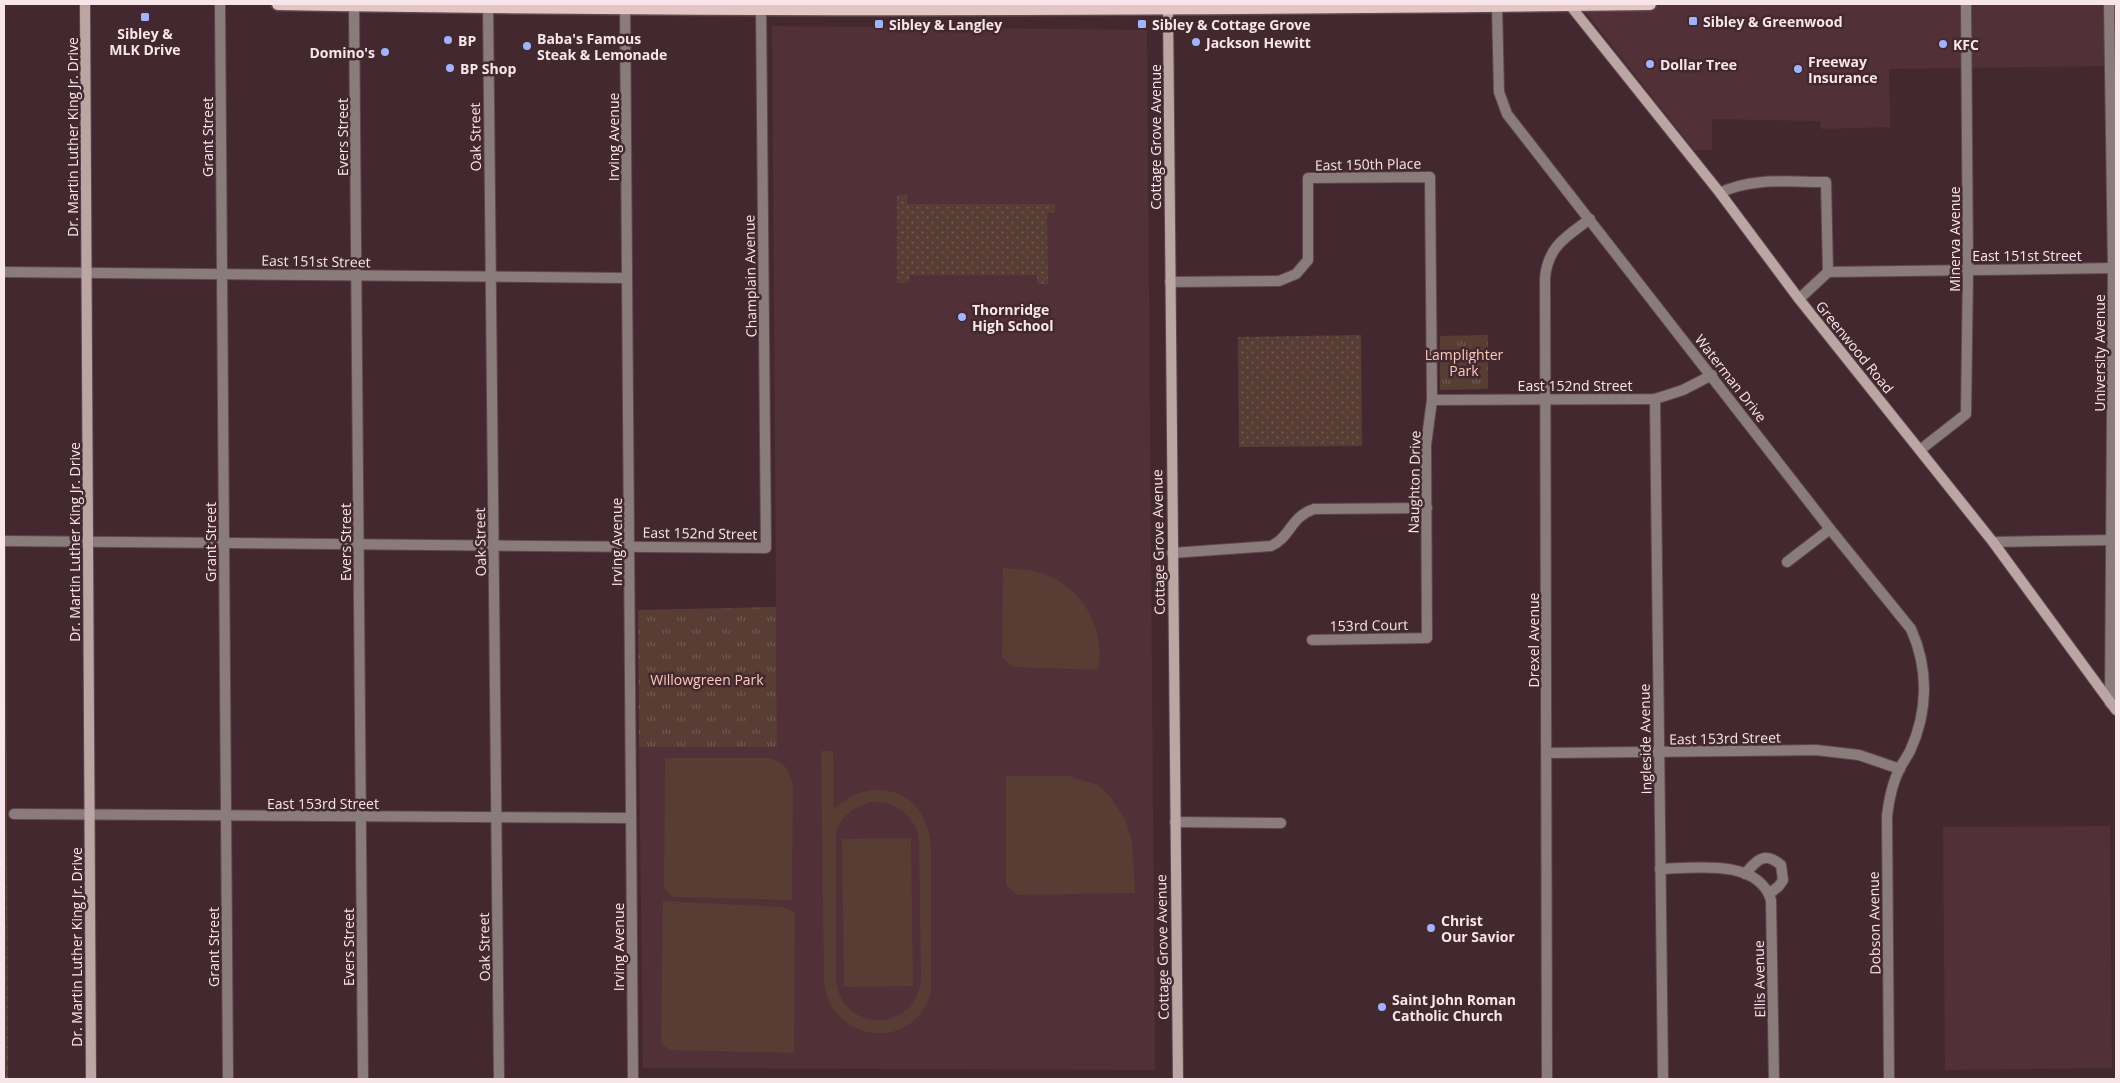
<svg xmlns="http://www.w3.org/2000/svg" width="2120" height="1083" font-family="'Open Sans',sans-serif">
<defs>
<pattern id="grass-dots" width="8" height="8" patternUnits="userSpaceOnUse" patternTransform="scale(1.25)"><rect width="8" height="8" fill="#573d34"/><path d="M2 2h.1M6 6h.1" fill="none" stroke="#705951" stroke-width="1.8" stroke-linecap="round"/></pattern>
<pattern id="park-tufts" width="24" height="20" patternUnits="userSpaceOnUse" patternTransform="scale(1.25)"><rect width="24" height="20" fill="#573d34"/><path d="M3 7l-1-3M5 7V3M7 7l1-3M15 17l-1-3M17 17v-4M19 17l1-3" fill="none" stroke="#705951"/></pattern>
</defs>
<rect width="100%" height="100%" fill="#43292f"/>
<g fill="#513038">
<path d="M 1579,4 L 2116,4 L 2116,66 L 1889,69 L 1890,127 L 1821,129 L 1820,121 L 1712,119 L 1712,150 L 1694,150 Z"/>
<path d="M 772,26 L 1147,30 L 1155,1070 L 643,1068 L 639,747 L 777,747 Z"/>
<path d="M 2110,826 L 2112,1068 L 1945,1070 L 1943,827 Z"/>
</g>
<g fill="url(#grass-dots)">
<path d="M 897,195 L 907,195 L 907,204 L 1055,204 L 1055,212 L 1047,213 L 1048,284 L 1037,284 L 1037,275 L 910,275 L 910,282 L 897,283 Z"/>
<path d="M 1361,335 L 1362,446 L 1239,447 L 1238,337 Z"/>
<path d="M 4,535 L 6,535 L 8,1079 L 4,1079 Z"/>
</g>
<g fill="url(#park-tufts)">
<path d="M 1488,335 L 1488,389 L 1440,390 L 1440,336 Z"/>
<path d="M 776,607 L 777,747 L 639,747 L 638,610 Z"/>
</g>
<g fill="#573d34" fill-rule="evenodd">
<path d="M 1003,568 C 1012,569 1022,569 1030,570 C 1077,578 1107,624 1098,670 L 1014,667 L 1002,658 Z"/>
<path d="M 821,751 L 833,751 L 834,809 C 874,772 927,791 931,846 L 931,992 C 915,1053 829,1044 824,981 ZM 872,802 C 897,801 917,817 919,842 L 921,979 C 916,1035 839,1033 836,978 L 836,834 C 840,816 855,806 872,802 Z"/>
<path d="M 665,758 L 769,758 C 787,764 788,768 793,785 L 792,900 L 672,897 L 664,888 Z"/>
<path d="M 1006,776 L 1069,776 L 1098,785 L 1112,799 L 1125,819 L 1132,841 L 1135,893 L 1017,895 L 1006,885 Z"/>
<path d="M 911,838 L 913,986 L 844,987 L 842,839 Z"/>
<path d="M 663,901 L 782,907 L 795,912 L 794,1053 L 669,1050 L 661,1043 Z"/>
</g>
<g fill="none" stroke-linecap="round" stroke-linejoin="round">
<g stroke="#60474d" stroke-width="12">
<g id="street">
<path d="M 220,4 L 228,1079"/>
<path d="M 354,4 L 363,1079"/>
<path d="M 488,4 L 499,1079"/>
<path d="M 625,4 L 633,1079"/>
<path d="M 2109,4 L 2113,268 L 2110,703"/>
<path d="M 1497,6 L 1499,92 L 1507,114 L 1830,529 L 1911,629 C 1929,669 1928,712 1910,751 C 1907,757 1903,762 1900,768 C 1892,783 1889,799 1887,816 L 1889,1079"/>
<path d="M 1720,193 C 1750,177 1792,182 1826,182 L 1828,272"/>
<path d="M 4,272 L 627,278"/>
<path d="M 1170,282 L 1279,281 L 1296,274 L 1308,260 L 1308,178 L 1430,177 L 1432,400 L 1426,445 L 1427,638 L 1312,640"/>
<path d="M 1799,299 L 1828,272 L 2116,268"/>
<path d="M 1655,399 L 1663,1079"/>
<path d="M 1432,400 L 1655,399 L 1683,390 L 1712,375"/>
<path d="M 1920,450 L 1966,414 L 1968,269 L 1966,4"/>
<path d="M 4,541 L 766,548 L 761,4"/>
<path d="M 1993,542 L 2116,540"/>
<path d="M 1172,553 L 1271,546 C 1291,537 1290,517 1314,509 L 1427,508"/>
<path d="M 1787,562 L 1830,529"/>
<path d="M 1547,753 L 1816,750 L 1859,755 L 1900,769"/>
<path d="M 14,814 L 631,818"/>
<path d="M 1175,822 L 1281,823"/>
<path d="M 1660,869 C 1694,868 1758,858 1771,900 L 1774,1079"/>
<path d="M 1745,874 C 1757,860 1764,851 1781,865 L 1783,880 L 1779,886 L 1769,894"/>
<path d="M 1547,1079 L 1545,278 C 1548,246 1566,237 1590,219"/>
</g>
</g>
<g stroke="#60474d" stroke-width="12">
<g id="secondary">
<path d="M 85,4 L 91,1079"/>
<path d="M 1569,4 L 1720,193 L 1799,299 L 1993,542 L 2116,710"/>
<path d="M 1168,9 L 1178,1079"/>
</g>
</g>
<g stroke="#60474d" stroke-width="15">
<path id="primary" d="M 278,4 C 735,12 1193,10 1650,4"/>
</g>
<use href="#street" stroke="#8a7c7b" stroke-width="10"/>
<use href="#secondary" stroke="#bca6a4" stroke-width="10"/>
<use href="#primary" stroke="#e3c6c4" stroke-width="12"/>
</g>
<g fill="#a1b3fd" stroke="#43292f" stroke-width="2">
<rect x="140" y="12" width="10" height="10" rx="2.5"/>
<rect x="1688" y="16" width="10" height="10" rx="2.5"/>
<rect x="874" y="19" width="10" height="10" rx="2.5"/>
<rect x="1137" y="19" width="10" height="10" rx="2.5"/>
<circle cx="448" cy="40" r="5"/>
<circle cx="1196" cy="42" r="5"/>
<circle cx="1943" cy="44" r="5"/>
<circle cx="527" cy="46" r="5"/>
<circle cx="385" cy="52" r="5"/>
<circle cx="1650" cy="64" r="5"/>
<circle cx="450" cy="68" r="5"/>
<circle cx="1798" cy="69" r="5"/>
<circle cx="962" cy="317" r="5"/>
<circle cx="1431" cy="928" r="5"/>
<circle cx="1382" cy="1007" r="5"/>
</g>
<g text-anchor="middle" dominant-baseline="central" stroke-width="5" stroke-linejoin="round" paint-order="stroke">
<g font-size="14" font-weight="bold" fill="#f7e5e9" stroke="#43292f" text-anchor="start">
<text x="1703" y="21">Sibley &amp; Greenwood</text>
<text x="889" y="24">Sibley &amp; Langley</text>
<text x="1152" y="24">Sibley &amp; Cottage Grove</text>
<text x="145" y="33" text-anchor="middle">Sibley &amp;<tspan x="145" dy="16">MLK Drive</tspan></text>
<text x="537" y="38">Baba's Famous<tspan x="537" dy="16">Steak &amp; Lemonade</tspan></text>
<text x="458" y="40">BP</text>
<text x="1206" y="42">Jackson Hewitt</text>
<text x="1953" y="44">KFC</text>
<text x="375" y="52" text-anchor="end">Domino's</text>
<text x="1808" y="61">Freeway<tspan x="1808" dy="16">Insurance</tspan></text>
<text x="1660" y="64">Dollar Tree</text>
<text x="460" y="68">BP Shop</text>
<text x="972" y="309">Thornridge<tspan x="972" dy="16">High School</tspan></text>
<text x="1441" y="920">Christ<tspan x="1441" dy="16">Our Savior</tspan></text>
<text x="1392" y="999">Saint John Roman<tspan x="1392" dy="16">Catholic Church</tspan></text>
</g>
<g font-size="14" fill="#f7e5e9" stroke="#43292f">
<text transform="translate(72 137) rotate(-90)">Dr. Martin Luther King Jr. Drive</text>
<text transform="translate(207 137) rotate(-90)">Grant Street</text>
<text transform="translate(342 137) rotate(-90)">Evers Street</text>
<text transform="translate(475 137) rotate(-91)">Oak Street</text>
<text transform="translate(613 137) rotate(-90)">Irving Avenue</text>
<text transform="translate(1155 137) rotate(-90)">Cottage Grove Avenue</text>
<text transform="translate(1368 164) rotate(-1)">East 150th Place</text>
<text transform="translate(1954 239) rotate(-90)">Minerva Avenue</text>
<text x="2027" y="255">East 151st Street</text>
<text transform="translate(316 261) rotate(1)">East 151st Street</text>
<text transform="translate(750 276) rotate(-91)">Champlain Avenue</text>
<text transform="translate(1855 347) rotate(51)">Greenwood Road</text>
<text transform="translate(2099 353) rotate(-90)">University Avenue</text>
<text transform="translate(1731 378) rotate(52)">Waterman Drive</text>
<text x="1575" y="385">East 152nd Street</text>
<text transform="translate(1414 482) rotate(-89)">Naughton Drive</text>
<text transform="translate(700 533) rotate(1)">East 152nd Street</text>
<text transform="translate(74 542) rotate(-90)">Dr. Martin Luther King Jr. Drive</text>
<text transform="translate(210 542) rotate(-90)">Grant Street</text>
<text transform="translate(345 542) rotate(-90)">Evers Street</text>
<text transform="translate(480 542) rotate(-91)">Oak Street</text>
<text transform="translate(616 542) rotate(-90)">Irving Avenue</text>
<text transform="translate(1158 542) rotate(-91)">Cottage Grove Avenue</text>
<text transform="translate(1369 625) rotate(-1)">153rd Court</text>
<text transform="translate(1533 640) rotate(-90)">Drexel Avenue</text>
<text transform="translate(1725 738) rotate(-1)">East 153rd Street</text>
<text transform="translate(1645 739) rotate(-91)">Ingleside Avenue</text>
<text x="323" y="803">East 153rd Street</text>
<text transform="translate(1874 923) rotate(-91)">Dobson Avenue</text>
<text transform="translate(76 947) rotate(-90)">Dr. Martin Luther King Jr. Drive</text>
<text transform="translate(213 947) rotate(-90)">Grant Street</text>
<text transform="translate(348 947) rotate(-90)">Evers Street</text>
<text transform="translate(484 947) rotate(-91)">Oak Street</text>
<text transform="translate(618 947) rotate(-90)">Irving Avenue</text>
<text transform="translate(1162 947) rotate(-91)">Cottage Grove Avenue</text>
<text transform="translate(1759 979) rotate(-91)">Ellis Avenue</text>
</g>
<g font-size="14" fill="#fdcbb9" stroke="#43292f">
<text x="1464" y="354">Lamplighter<tspan x="1464" dy="16">Park</tspan></text>
<text x="707" y="679">Willowgreen Park</text>
</g>
</g>
<rect width="2120" height="1083" fill="none" stroke="#f7e5e9" stroke-width="10"/>
</svg>
